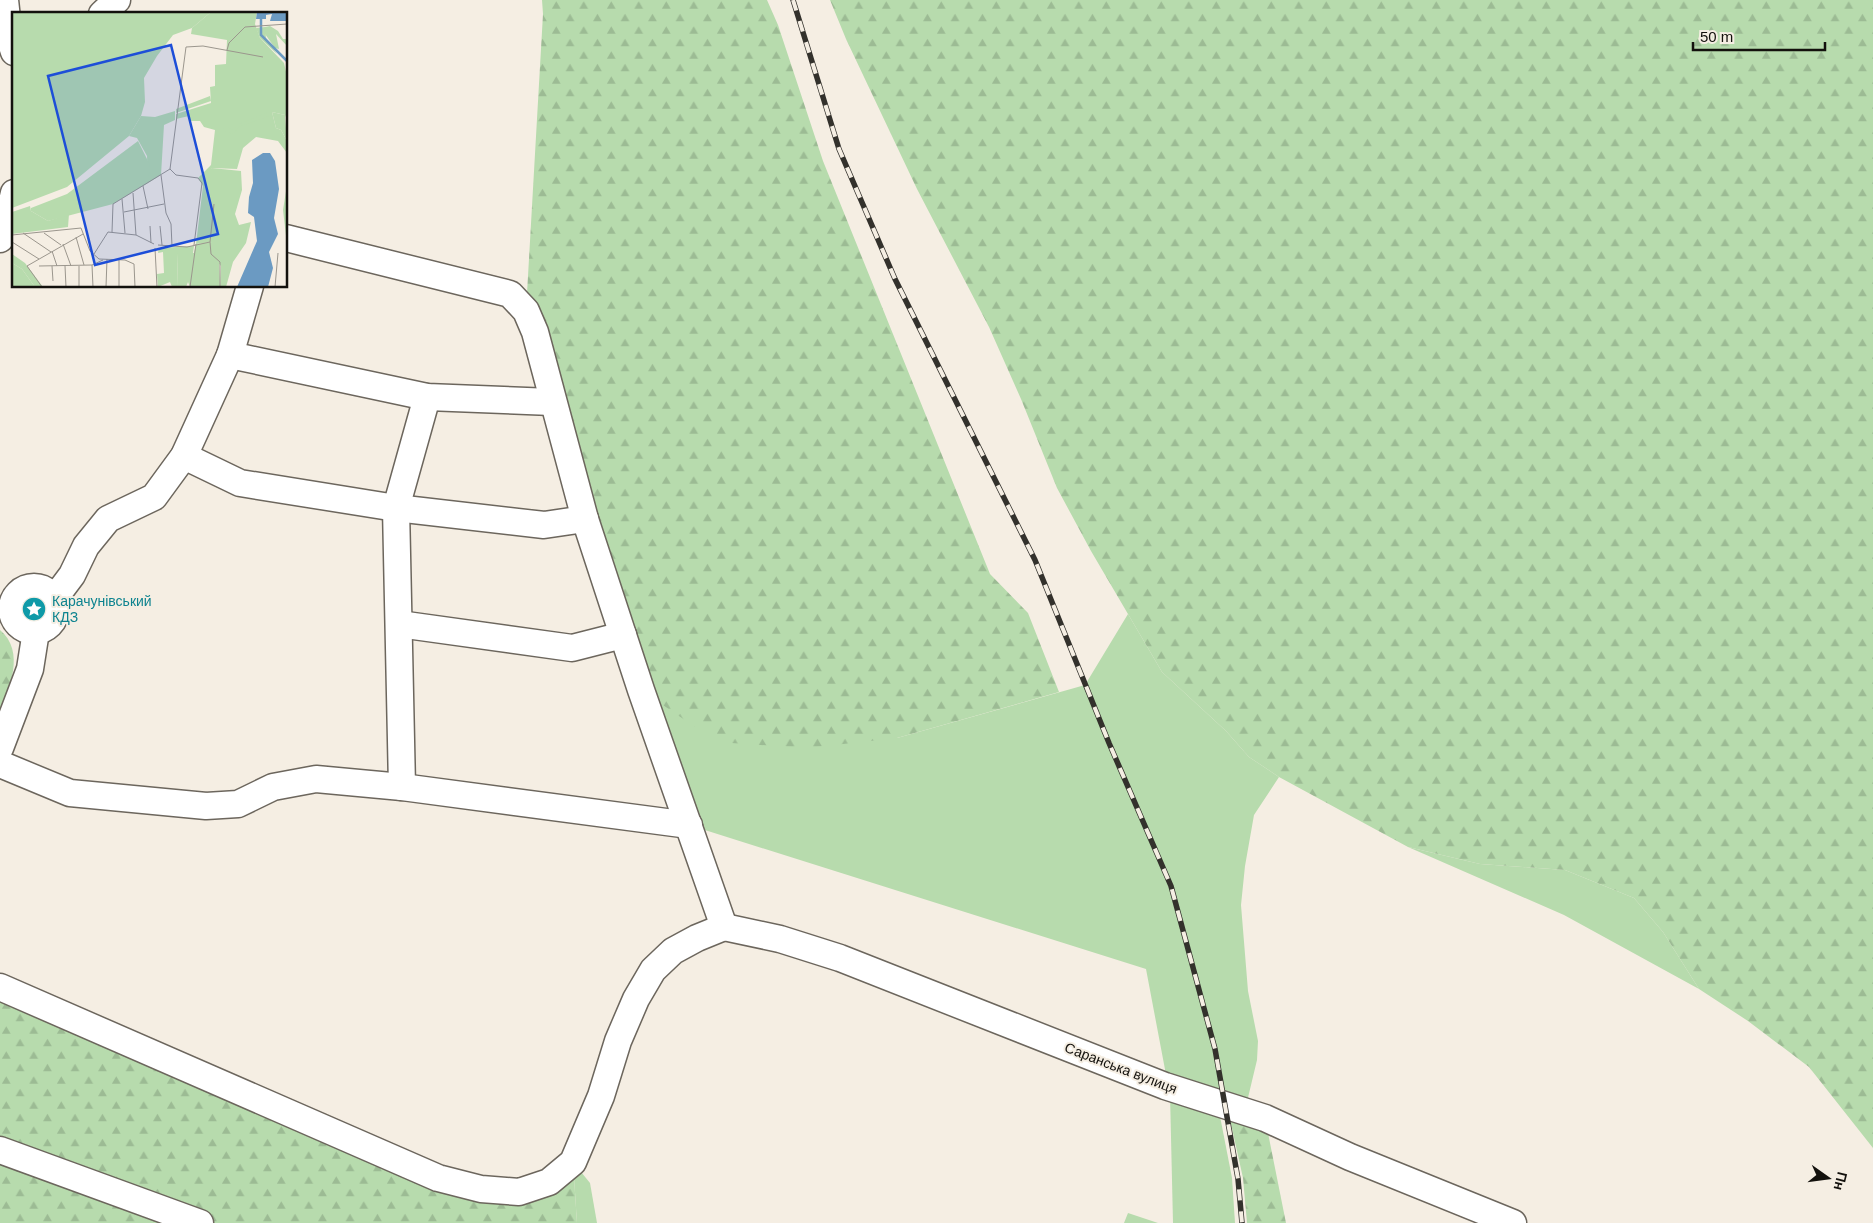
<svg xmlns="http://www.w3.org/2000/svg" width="1873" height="1223" font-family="Helvetica,sans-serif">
<defs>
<pattern id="forest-firs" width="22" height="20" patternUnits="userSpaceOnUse" patternTransform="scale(1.25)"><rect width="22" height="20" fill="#b7dbad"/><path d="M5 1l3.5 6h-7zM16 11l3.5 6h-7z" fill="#9cbb94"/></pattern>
</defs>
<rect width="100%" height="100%" fill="#f5eee3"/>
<g fill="#b7dbad">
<circle cx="34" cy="609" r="11"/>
<path d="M 1128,614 L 1162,672 L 1226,731 L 1249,757 L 1279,777 L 1254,815 L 1245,866 L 1241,905 L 1248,991 L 1258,1041 L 1257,1060 L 1246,1106 L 1167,1080 L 1146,969 L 689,825 L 641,690 L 897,738 L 1085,685 Z"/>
<path d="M 1408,847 L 1480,864 L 1565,870 L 1634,898 L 1663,932 L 1699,989 L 1564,915 Z"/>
<path d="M 1170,1094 L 1219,1111 L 1232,1178 L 1235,1223 L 1173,1223 Z"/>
<path d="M 573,1162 L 590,1183 L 597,1223 L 577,1223 Z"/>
<path d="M 1128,1213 L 1158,1223 L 1124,1223 Z"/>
</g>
<g fill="url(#forest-firs)">
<path d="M 542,0 L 767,0 L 778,25 L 823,161 L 990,574 L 1028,613 L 1059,692 L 897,738 L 807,748 L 717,742 L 641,690 L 526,311 L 543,14 Z"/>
<path d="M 830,0 L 1873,0 L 1873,1148 L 1809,1067 L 1748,1021 L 1699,989 L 1663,932 L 1634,898 L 1565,870 L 1480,864 L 1408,847 L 1279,777 L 1249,757 L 1226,731 L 1162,672 L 1091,551 L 1057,488 L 1021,399 L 989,327 L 917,189 L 846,39 Z"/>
<path d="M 0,630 C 26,652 9,688 0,715 Z"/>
<path d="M 0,987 L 438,1178 L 519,1192 L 573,1162 L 577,1223 L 0,1223 Z"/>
<path d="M 1227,1106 L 1265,1118 L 1286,1223 L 1247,1223 L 1243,1178 Z"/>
</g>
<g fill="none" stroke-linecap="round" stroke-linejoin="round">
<g stroke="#6c665d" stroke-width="29">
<g id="minor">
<path d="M 5,0 L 9,37 L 14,52"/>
<path d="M 102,14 L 117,0"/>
<path d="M 286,238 L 510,294 L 526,311 L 535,332 L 585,519 L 641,690 L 724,927"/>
<path d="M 0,239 L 9,213 L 14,193"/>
<path d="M 230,355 L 427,397 L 552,402"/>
<path d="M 184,456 L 240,483 L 396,508 L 544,525 L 585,519"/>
<circle cx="34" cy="609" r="22"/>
<path d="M 54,599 L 72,575 L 86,546 L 108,519 L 154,497 L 184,456 L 230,355 L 250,286"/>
<path d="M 399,624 L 572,648 L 623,635"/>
<path d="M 0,748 L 30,669 L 36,631"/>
<path d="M 0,764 L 70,793 L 206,806 L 238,804 L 273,787 L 316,779 L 402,787 L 689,825"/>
<path d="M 402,787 L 396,508 L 427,397"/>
<path d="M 724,927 L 780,939 L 840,958 L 1165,1086 L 1265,1118 L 1350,1157 L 1513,1223"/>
<path d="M 0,987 L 438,1178 L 481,1189 L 519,1192 L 549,1182 L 573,1162 L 601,1096 L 618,1041 L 636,999 L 653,970 L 673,951 L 697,938 L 724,927"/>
<path d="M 0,1150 L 200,1223"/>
</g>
</g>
<use href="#minor" stroke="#fff" stroke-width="26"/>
<g stroke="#33312c" stroke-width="5.5">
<path id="rail" d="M 793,0 L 839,149 L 895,279 L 1035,560 L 1109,743 L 1171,886 L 1215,1049 L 1238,1179 L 1242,1223"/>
</g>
<use href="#rail" stroke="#f5eee3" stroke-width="4" stroke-dasharray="11" stroke-linecap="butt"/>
</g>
<defs>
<g id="sight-disc" transform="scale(1.25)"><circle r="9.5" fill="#0f9aa8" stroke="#f5eee3"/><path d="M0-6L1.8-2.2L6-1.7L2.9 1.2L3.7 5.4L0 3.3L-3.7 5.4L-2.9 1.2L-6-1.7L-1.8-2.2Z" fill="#fff"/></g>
</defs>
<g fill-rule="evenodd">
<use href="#sight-disc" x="34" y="609"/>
</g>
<g text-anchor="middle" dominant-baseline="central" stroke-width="4" stroke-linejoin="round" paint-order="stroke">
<g font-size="14" fill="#0d838f" stroke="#f5eee3" text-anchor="start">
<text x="52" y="601">Карачунівський<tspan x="52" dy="16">КДЗ</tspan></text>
</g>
<g font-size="14" fill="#13110d" stroke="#f5eee3">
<text transform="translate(1121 1068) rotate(21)">Саранська вулиця</text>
</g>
</g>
<g transform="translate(12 12)">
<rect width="275" height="275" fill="#f5eee3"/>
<path d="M 199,0 L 245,0 L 243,12 L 248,26 L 272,51 L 275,64 L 275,108 L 273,103 L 260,100 L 264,116 L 269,118 L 275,129 L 275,141 L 266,129 L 244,125 L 231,136 L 225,157 L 200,156 L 196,162 L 186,166 L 199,153 L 203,118 L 192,115 L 188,109 L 177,109 L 177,104 L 164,107 L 164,102 L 199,91 L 198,75 L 203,74 L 203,53 L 214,52 L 215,28 L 179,22 L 180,16 ZM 258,14 L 266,19 L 271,27 L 275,27 L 275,34 L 264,22 L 267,37 L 263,36 L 253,22 L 253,15 ZM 163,99 L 163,108 L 152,113 L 149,163 L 136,171 L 135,144 L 125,126 L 117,124 L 129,104 L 143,105 ZM 18,194 L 19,199 L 36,209 L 57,202 L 56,215 L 0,222 L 0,200 ZM 200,230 L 207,248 L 208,275 L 178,275 L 176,270 L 174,275 L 166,275 L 165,241 L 182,241 L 184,232 ZM 0,242 L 13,251 L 31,275 L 23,275 L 10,257 L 0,251 Z" fill="#b7dbad"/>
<path d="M 0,0 L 199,0 L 180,16 L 161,23 L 145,44 L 132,66 L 133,90 L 129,104 L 117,124 L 55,175 L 0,196 ZM 198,84 L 199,89 L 164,101 L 164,97 ZM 257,100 L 260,103 L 227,115 L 221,122 L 210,118 L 215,115 L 221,118 L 227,112 ZM 260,100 L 273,103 L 275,129 L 269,118 L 264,116 ZM 126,129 L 138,153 L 136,171 L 101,192 L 36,209 L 19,199 L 19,196 L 55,182 ZM 200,156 L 229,159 L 230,178 L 223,202 L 227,213 L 239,210 L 234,231 L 221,250 L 214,275 L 208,275 L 209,254 L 199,242 L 200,230 L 184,232 L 191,174 L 186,166 ZM 275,173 L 275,232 L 271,198 ZM 182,234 L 181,241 L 165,241 L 166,275 L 160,275 L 158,270 L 146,275 L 145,262 L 152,261 L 151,240 L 146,241 L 147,236 ZM 0,251 L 10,257 L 23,275 L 0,275 Z" fill="#b7dbad"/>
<path d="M 253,15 L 254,26 L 265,42 L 248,26 L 244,16 Z" fill="#b7dbad"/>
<path d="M 245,0 L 275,0 L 275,9 L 258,9 L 260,2 L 254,3 L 254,7 L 244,7 ZM 251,141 L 258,141 L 263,149 L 267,177 L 262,206 L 266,222 L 257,240 L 261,256 L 256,275 L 225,275 L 245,229 L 242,205 L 236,201 L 237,185 L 241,171 L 240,148 Z" fill="#6b9ac2"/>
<path fill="none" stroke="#6b9ac2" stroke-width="2.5" d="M 253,0 L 249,7 L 249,23 L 275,49"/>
<path fill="none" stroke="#9b968d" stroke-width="1" d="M 215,38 L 217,31 L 233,15 L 275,12M 158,157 L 174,35 L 191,34 L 251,45M 158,157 L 164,163 L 186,166 L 190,171 L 182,233M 149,163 L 154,201 L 159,212 L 160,234M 131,174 L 136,197M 121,181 L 124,223M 110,187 L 113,221M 112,200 L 152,192M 138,214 L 139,231M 148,214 L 150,233M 100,220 L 101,192 L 158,157M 11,221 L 39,240M 32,221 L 49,233M 0,223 L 69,216 L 78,239 L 87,247 L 113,248 L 122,252 L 123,275M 64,225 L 72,253M 0,230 L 27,247M 198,230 L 199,242 L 208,250 L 208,275M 51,232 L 59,254M 146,233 L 175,235 L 198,230 L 202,192M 143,236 L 145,275M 40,239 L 45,254M 82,242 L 96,220 L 124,223 L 142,232M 80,253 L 81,275M 27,254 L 80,253 L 91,248M 40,254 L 41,269M 53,254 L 54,275M 67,254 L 67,275M 30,275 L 15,254 L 71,222M 94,275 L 95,247M 107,275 L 107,247M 178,275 L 184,232M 263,275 L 266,241"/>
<path fill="#1d4ed8" fill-opacity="0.15" stroke="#1d4ed8" stroke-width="2.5" d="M 159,33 L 206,222 L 83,253 L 36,64 Z"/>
<rect width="275" height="275" fill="none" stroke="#13110d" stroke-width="2.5"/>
</g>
<g transform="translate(1828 1178) rotate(104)" stroke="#f5eee3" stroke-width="4" paint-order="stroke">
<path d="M0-4L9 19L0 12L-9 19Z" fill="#13110d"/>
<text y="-8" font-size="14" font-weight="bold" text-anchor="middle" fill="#13110d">Пн</text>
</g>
<path d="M1693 42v8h132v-8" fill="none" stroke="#13110d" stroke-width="2.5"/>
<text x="1700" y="42" font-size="15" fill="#13110d" stroke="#f5eee3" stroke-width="4" paint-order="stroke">50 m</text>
</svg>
